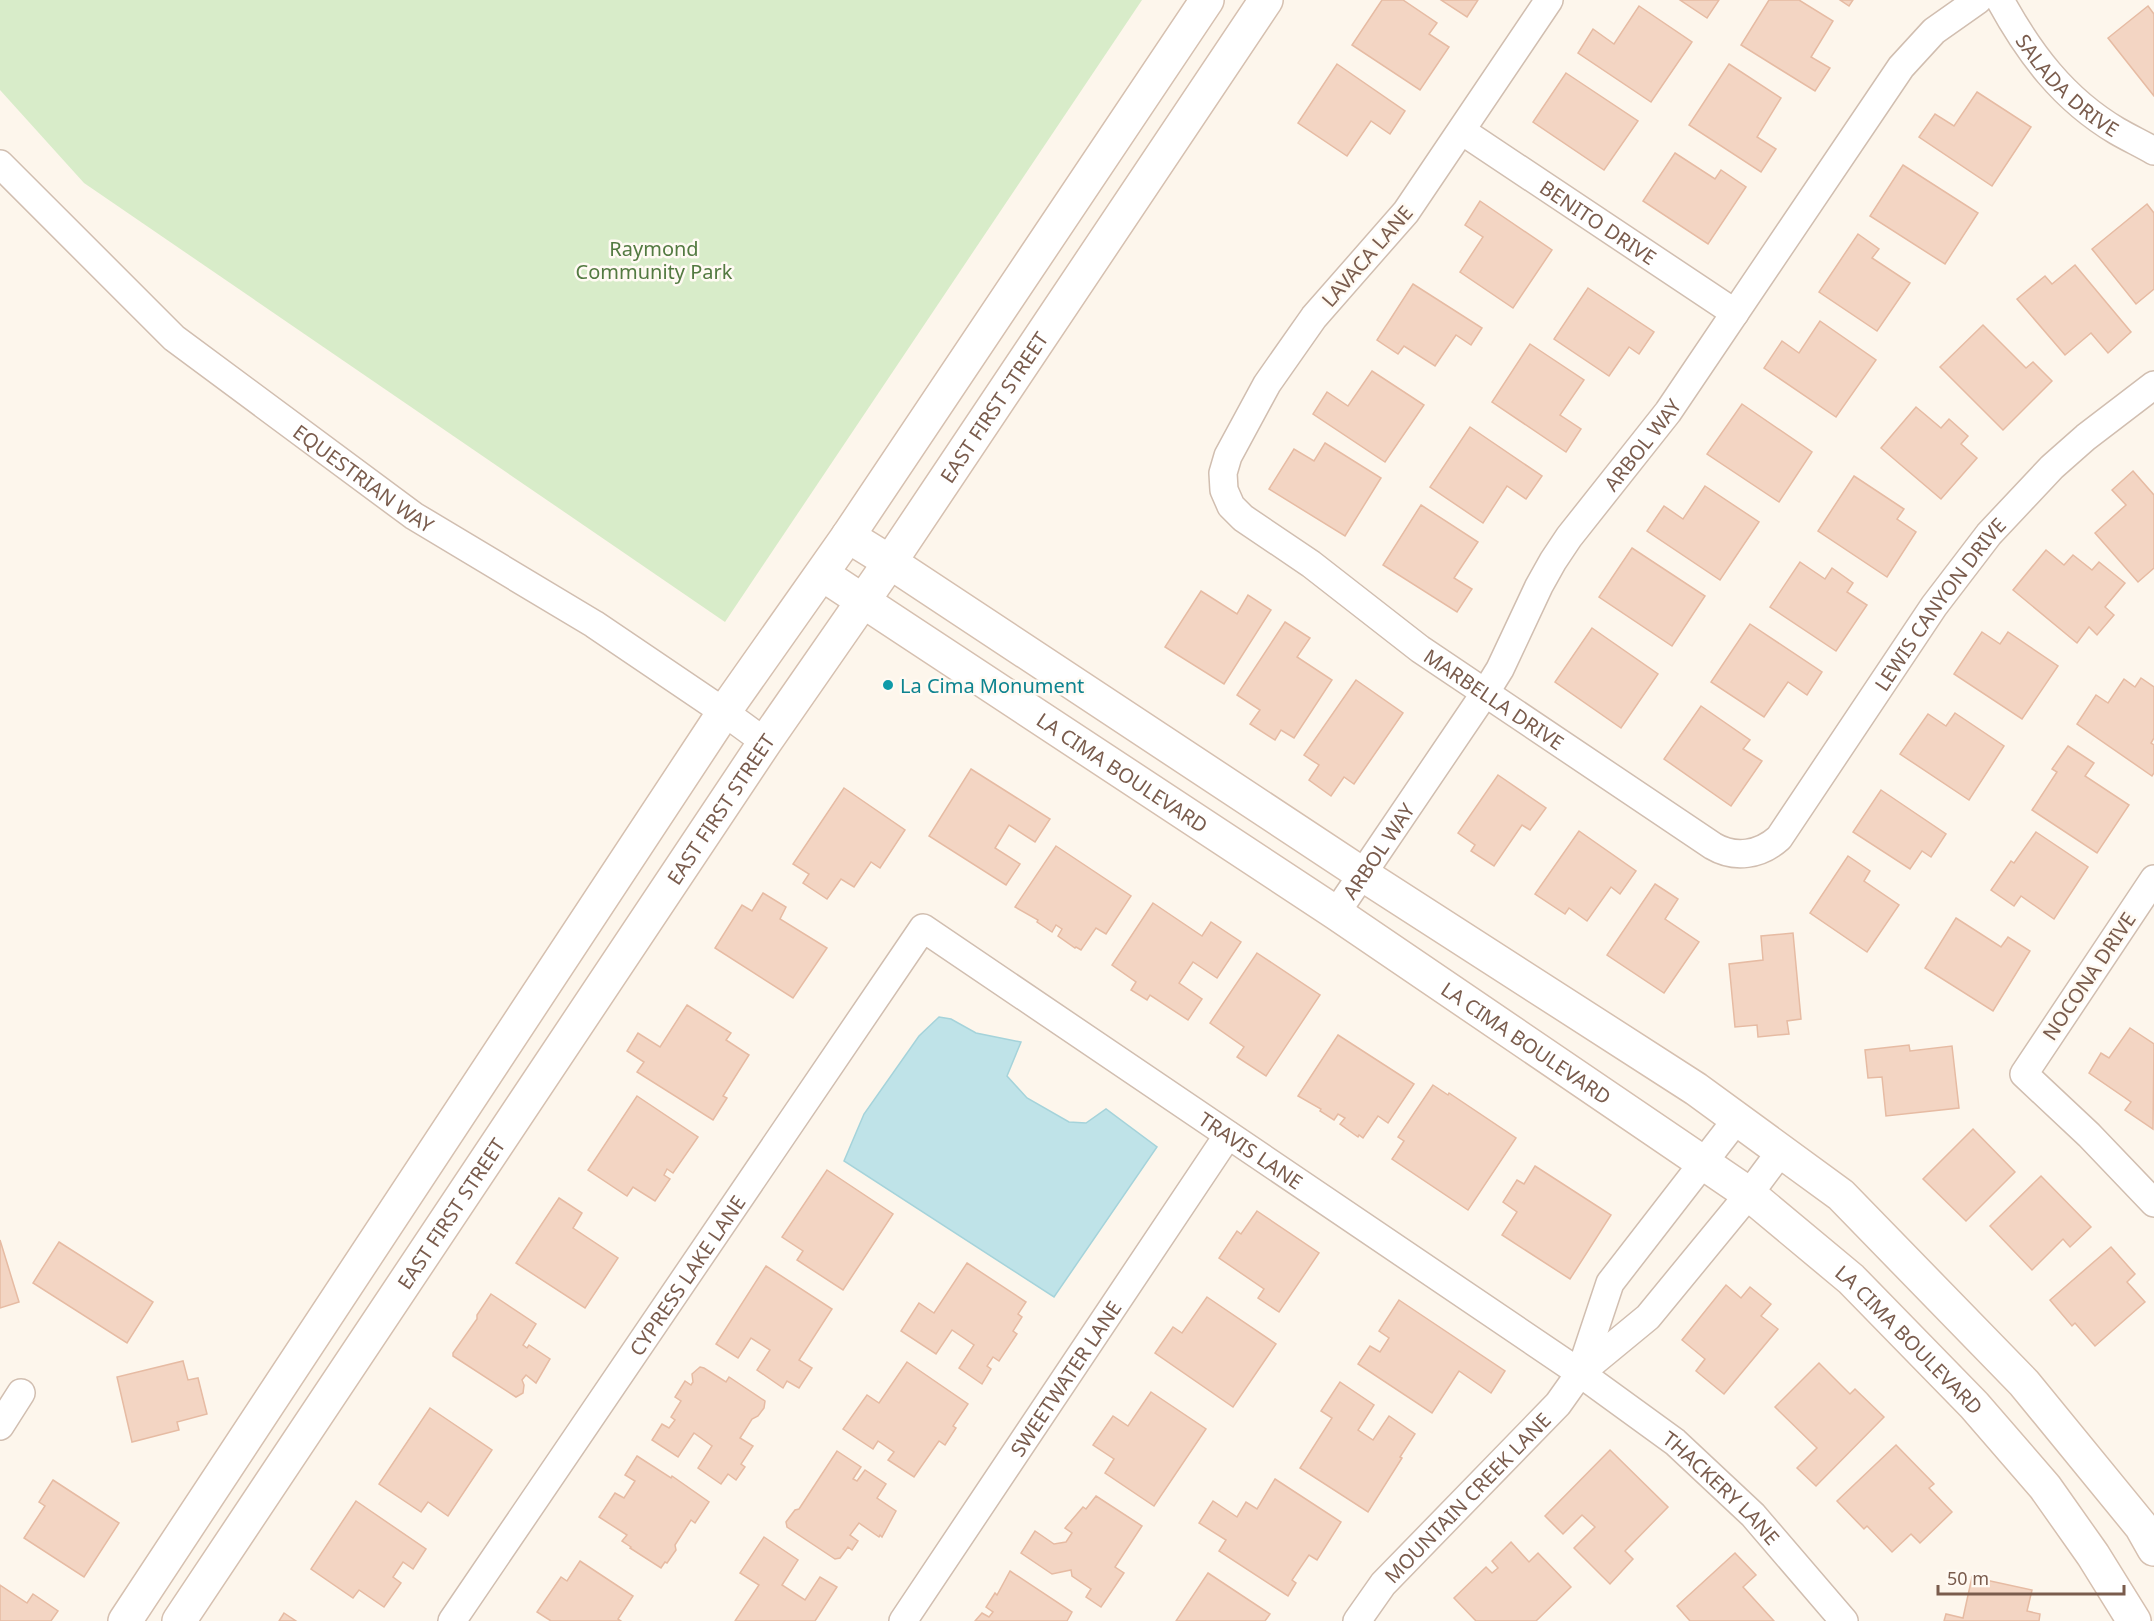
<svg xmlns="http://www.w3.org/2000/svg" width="2154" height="1621" font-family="'Noto Sans',sans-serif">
<rect width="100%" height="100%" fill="#fdf6ec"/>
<path fill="#d8ecc9" d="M 0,0 L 1142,0 L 725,622 L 84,183 L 0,90 Z"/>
<path fill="#bfe3e8" stroke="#a5d3da" stroke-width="1.5" d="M 939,1017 L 951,1019 L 976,1033 L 1021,1042 L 1007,1076 L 1027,1098 L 1069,1122 L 1086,1123 L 1106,1109 L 1157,1147 L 1054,1297 L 844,1161 L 864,1114 L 919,1036 Z"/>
<g fill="#f3d5c3" stroke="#e6bba3" stroke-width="1.5">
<path d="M 1382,0 L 1403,0 L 1437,23 L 1429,34 L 1449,47 L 1420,90 L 1352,45 Z"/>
<path d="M 1441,0 L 1478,0 L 1467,17 Z"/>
<path d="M 1680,0 L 1719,0 L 1707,18 Z"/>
<path d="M 1769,0 L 1799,0 L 1833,21 L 1811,57 L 1830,68 L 1815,91 L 1741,45 Z"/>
<path d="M 1840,0 L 1853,0 L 1849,6 Z"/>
<path d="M 1639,6 L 1692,42 L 1651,102 L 1578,53 L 1593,29 L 1614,44 Z"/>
<path d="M 2148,6 L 2154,14 L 2154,96 L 2108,38 Z"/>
<path d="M 1337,64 L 1405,111 L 1390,134 L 1371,121 L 1347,156 L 1298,123 Z"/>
<path d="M 1729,64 L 1781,98 L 1757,137 L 1776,149 L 1761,172 L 1689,125 Z"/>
<path d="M 1566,73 L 1638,121 L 1604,170 L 1533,122 Z"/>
<path d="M 1977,92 L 2031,127 L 1992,186 L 1919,137 L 1935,114 L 1954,126 Z"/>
<path d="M 1675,153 L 1715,179 L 1721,170 L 1746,187 L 1708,244 L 1643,201 Z"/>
<path d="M 1903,165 L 1978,213 L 1945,264 L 1870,216 Z"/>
<path d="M 1480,201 L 1552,250 L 1513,308 L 1460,272 L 1483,237 L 1465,225 Z"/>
<path d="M 2147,204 L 2154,213 L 2154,289 L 2136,304 L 2092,249 Z"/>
<path d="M 1858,234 L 1879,249 L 1872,258 L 1910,283 L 1877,331 L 1819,292 Z"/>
<path d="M 2075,265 L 2131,332 L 2108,353 L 2091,333 L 2065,355 L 2017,299 L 2045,276 L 2052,284 Z"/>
<path d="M 1413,284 L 1482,328 L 1471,345 L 1456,335 L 1435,366 L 1404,346 L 1398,354 L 1377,340 Z"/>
<path d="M 1588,288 L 1654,332 L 1639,354 L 1629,347 L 1609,376 L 1554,339 Z"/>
<path d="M 1820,321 L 1876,360 L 1836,417 L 1764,368 L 1782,341 L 1799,353 Z"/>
<path d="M 1983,325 L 2026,368 L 2033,362 L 2052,381 L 2003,430 L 1940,367 Z"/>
<path d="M 1530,344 L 1584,380 L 1560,415 L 1581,429 L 1566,452 L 1492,402 Z"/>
<path d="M 1372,371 L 1424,405 L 1385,462 L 1313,414 L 1327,392 L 1348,406 Z"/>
<path d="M 1742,404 L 1812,452 L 1779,502 L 1707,454 Z"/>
<path d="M 1916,407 L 1941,428 L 1949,419 L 1968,436 L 1961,444 L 1977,458 L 1941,499 L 1881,448 Z"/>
<path d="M 1470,427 L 1542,476 L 1526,499 L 1507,486 L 1483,523 L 1430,487 Z"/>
<path d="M 1325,443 L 1381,478 L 1345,536 L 1269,489 L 1294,449 L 1314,461 Z"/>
<path d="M 2133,471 L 2154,495 L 2154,568 L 2138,582 L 2095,533 L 2126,505 L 2112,490 Z"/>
<path d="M 1854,476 L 1904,509 L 1897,519 L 1916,532 L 1887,577 L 1818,531 Z"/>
<path d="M 1705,486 L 1759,522 L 1720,580 L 1647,531 L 1664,506 L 1683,519 Z"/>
<path d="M 1421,505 L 1478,542 L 1454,578 L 1472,589 L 1457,612 L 1383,565 Z"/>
<path d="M 1632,548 L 1705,596 L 1672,646 L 1599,597 Z"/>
<path d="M 2046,550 L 2064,565 L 2073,555 L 2092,570 L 2099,562 L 2125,583 L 2105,607 L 2114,615 L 2097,635 L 2089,627 L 2077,643 L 2013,590 Z"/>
<path d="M 1800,562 L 1825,579 L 1832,568 L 1853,583 L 1847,592 L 1867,605 L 1836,651 L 1770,607 Z"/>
<path d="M 1201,591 L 1237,614 L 1248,595 L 1271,610 L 1224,684 L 1165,647 Z"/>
<path d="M 1285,622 L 1310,638 L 1297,657 L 1332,680 L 1294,738 L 1281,730 L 1275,740 L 1250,724 L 1260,710 L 1237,695 Z"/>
<path d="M 1750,624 L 1822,672 L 1807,695 L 1788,682 L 1764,717 L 1711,682 Z"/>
<path d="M 1592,628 L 1658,674 L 1621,728 L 1555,682 Z"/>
<path d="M 1982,632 L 2000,644 L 2008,632 L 2058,666 L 2022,719 L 1954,674 Z"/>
<path d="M 2141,678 L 2154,687 L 2154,738 L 2151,743 L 2154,745 L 2154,773 L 2152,776 L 2077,724 L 2096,695 L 2108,703 L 2124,679 L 2135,687 Z"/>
<path d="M 1356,680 L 1403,713 L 1354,784 L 1344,777 L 1331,796 L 1309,780 L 1319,765 L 1304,755 Z"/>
<path d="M 1701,706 L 1750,740 L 1743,749 L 1762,761 L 1731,806 L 1664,759 Z"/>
<path d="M 1955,713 L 2004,746 L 1969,800 L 1900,754 L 1928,714 L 1946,726 Z"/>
<path d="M 2068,746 L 2094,763 L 2085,776 L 2129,805 L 2097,853 L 2032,810 L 2057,772 L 2052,769 Z"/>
<path d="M 971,769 L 1050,819 L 1035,842 L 1009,825 L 995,848 L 1020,864 L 1006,885 L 929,836 Z"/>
<path d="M 1498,775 L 1546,808 L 1530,830 L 1522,825 L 1494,866 L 1471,851 L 1475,845 L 1458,833 Z"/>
<path d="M 844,788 L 905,830 L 880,868 L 871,862 L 854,887 L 841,879 L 827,899 L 803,883 L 809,874 L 793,864 Z"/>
<path d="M 1881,790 L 1946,834 L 1931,857 L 1922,851 L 1910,869 L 1853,832 Z"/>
<path d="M 1579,831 L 1636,871 L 1620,894 L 1611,887 L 1587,921 L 1569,908 L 1565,914 L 1535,894 Z"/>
<path d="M 2036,832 L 2088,867 L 2054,919 L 2021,896 L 2014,906 L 1991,890 L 2011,861 L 2014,863 Z"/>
<path d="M 1056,846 L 1131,896 L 1106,934 L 1096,928 L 1081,950 L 1076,947 L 1075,948 L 1058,936 L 1062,929 L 1056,925 L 1052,932 L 1037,922 L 1038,920 L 1015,907 Z"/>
<path d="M 1848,856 L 1870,871 L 1864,881 L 1899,905 L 1867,952 L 1810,913 Z"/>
<path d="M 1655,884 L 1678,899 L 1665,919 L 1699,942 L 1664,993 L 1607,955 Z"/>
<path d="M 763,893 L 786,907 L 780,919 L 827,948 L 793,998 L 715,948 L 742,905 L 752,911 Z"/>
<path d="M 1153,903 L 1202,936 L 1211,922 L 1241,942 L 1217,978 L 1193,962 L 1179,983 L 1202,999 L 1188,1020 L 1150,995 L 1147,1000 L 1131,990 L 1136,982 L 1112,965 Z"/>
<path d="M 1956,918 L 2001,947 L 2008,937 L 2030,951 L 1993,1011 L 1925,968 Z"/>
<path d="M 1793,933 L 1801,1019 L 1787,1021 L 1789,1034 L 1758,1037 L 1757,1025 L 1735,1027 L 1729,964 L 1763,960 L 1761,936 Z"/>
<path d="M 1257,953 L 1320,995 L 1266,1076 L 1237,1057 L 1244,1047 L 1210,1023 Z"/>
<path d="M 687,1005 L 731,1033 L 726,1040 L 749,1055 L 723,1096 L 727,1098 L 713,1120 L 637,1072 L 644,1062 L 627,1051 L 638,1033 L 660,1047 Z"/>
<path d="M 2130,1028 L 2154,1044 L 2153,1129 L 2125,1110 L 2131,1102 L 2089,1073 L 2101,1053 L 2109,1058 Z"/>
<path d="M 1338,1035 L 1414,1084 L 1388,1123 L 1378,1116 L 1363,1138 L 1359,1135 L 1358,1137 L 1340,1124 L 1345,1118 L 1338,1114 L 1334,1120 L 1320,1111 L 1321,1109 L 1298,1096 Z"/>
<path d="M 1909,1045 L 1910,1051 L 1952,1046 L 1959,1108 L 1886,1116 L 1882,1077 L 1868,1078 L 1865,1050 Z"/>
<path d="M 1433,1085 L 1448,1095 L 1449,1093 L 1516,1138 L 1468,1210 L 1392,1159 L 1404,1141 L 1398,1137 Z"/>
<path d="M 637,1096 L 698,1137 L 673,1173 L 667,1169 L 664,1175 L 670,1179 L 655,1201 L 633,1187 L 627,1196 L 588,1170 Z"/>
<path d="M 1973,1129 L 2015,1172 L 1966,1221 L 1923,1179 Z"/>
<path d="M 1535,1166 L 1611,1215 L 1570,1279 L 1502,1235 L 1517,1212 L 1503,1202 L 1517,1180 L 1524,1184 Z"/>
<path d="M 827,1170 L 893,1214 L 843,1290 L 797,1260 L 803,1251 L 782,1237 Z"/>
<path d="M 2041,1176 L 2091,1227 L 2070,1247 L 2063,1239 L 2032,1270 L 1990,1226 Z"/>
<path d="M 559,1198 L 582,1213 L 573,1228 L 618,1258 L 585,1308 L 516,1263 Z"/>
<path d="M 1257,1211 L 1319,1253 L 1279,1312 L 1258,1298 L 1264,1289 L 1219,1258 L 1237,1231 L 1241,1234 Z"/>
<path d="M 0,1240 L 19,1302 L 0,1308 Z"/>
<path d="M 59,1242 L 153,1302 L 127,1343 L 33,1283 Z"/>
<path d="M 2111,1247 L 2135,1274 L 2127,1282 L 2145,1302 L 2095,1346 L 2075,1323 L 2072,1326 L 2050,1300 Z"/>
<path d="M 967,1263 L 1026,1302 L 1018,1314 L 1022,1317 L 1013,1331 L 1017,1334 L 999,1361 L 993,1357 L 987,1366 L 991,1369 L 982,1384 L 959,1368 L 974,1345 L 952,1330 L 936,1354 L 901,1331 L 919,1303 L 934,1313 Z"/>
<path d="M 766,1266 L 832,1309 L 799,1360 L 812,1368 L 799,1388 L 787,1381 L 783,1388 L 757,1370 L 770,1350 L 751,1338 L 738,1358 L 716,1344 Z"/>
<path d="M 1726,1285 L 1741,1298 L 1750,1287 L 1771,1304 L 1761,1316 L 1778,1329 L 1724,1394 L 1696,1371 L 1705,1359 L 1682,1340 Z"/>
<path d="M 491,1294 L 536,1324 L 523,1345 L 527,1348 L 529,1345 L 550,1359 L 536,1383 L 526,1375 L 522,1380 L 524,1385 L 523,1393 L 516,1397 L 453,1356 L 453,1353 L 477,1319 L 477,1315 Z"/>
<path d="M 1207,1297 L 1276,1344 L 1233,1407 L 1155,1353 L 1173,1327 L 1182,1333 Z"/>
<path d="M 1399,1300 L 1505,1371 L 1491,1393 L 1459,1371 L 1432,1413 L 1358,1364 L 1370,1346 L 1380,1352 L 1389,1338 L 1379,1331 Z"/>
<path d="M 183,1361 L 188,1380 L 198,1378 L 207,1414 L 177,1422 L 179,1430 L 132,1442 L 117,1377 Z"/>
<path d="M 907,1362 L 968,1404 L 953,1426 L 956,1428 L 945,1445 L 939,1441 L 914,1477 L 888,1460 L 894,1452 L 878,1441 L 873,1449 L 843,1429 L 867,1395 L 879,1403 Z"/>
<path d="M 1819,1363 L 1850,1394 L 1855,1389 L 1884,1417 L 1816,1486 L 1797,1468 L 1817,1448 L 1775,1407 Z"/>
<path d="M 700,1367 L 704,1368 L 726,1382 L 729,1377 L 765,1401 L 764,1408 L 758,1416 L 752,1419 L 740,1438 L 753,1446 L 741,1464 L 745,1467 L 736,1480 L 728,1474 L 721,1484 L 698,1468 L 712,1446 L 694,1433 L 678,1457 L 652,1440 L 662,1424 L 669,1428 L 675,1420 L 671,1417 L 681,1401 L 675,1397 L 685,1381 L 691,1385 L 693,1382 L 692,1374 Z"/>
<path d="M 1340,1382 L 1374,1405 L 1358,1430 L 1373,1440 L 1389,1416 L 1415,1434 L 1400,1457 L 1402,1458 L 1368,1512 L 1300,1468 L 1332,1418 L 1321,1411 Z"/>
<path d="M 1151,1392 L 1206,1429 L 1154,1506 L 1105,1473 L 1114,1459 L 1093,1445 L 1113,1416 L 1128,1426 Z"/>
<path d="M 430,1408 L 492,1450 L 448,1516 L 428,1502 L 421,1512 L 379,1484 Z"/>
<path d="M 1896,1445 L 1934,1484 L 1929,1488 L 1952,1512 L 1920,1543 L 1911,1534 L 1892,1552 L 1867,1526 L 1864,1529 L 1837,1501 Z"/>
<path d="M 1610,1450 L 1668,1507 L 1625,1551 L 1633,1559 L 1610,1584 L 1574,1548 L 1595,1527 L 1582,1515 L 1563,1534 L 1545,1516 Z"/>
<path d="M 837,1451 L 861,1467 L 853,1479 L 857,1481 L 865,1470 L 886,1484 L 877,1498 L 896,1511 L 882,1537 L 880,1535 L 879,1537 L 859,1523 L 850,1535 L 858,1541 L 852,1550 L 848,1547 L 840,1558 L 835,1559 L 787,1527 L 786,1522 L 795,1510 L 799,1509 Z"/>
<path d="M 637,1456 L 671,1478 L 672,1476 L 709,1502 L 695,1523 L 691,1520 L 675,1545 L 676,1550 L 667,1563 L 665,1562 L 661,1568 L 630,1548 L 631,1547 L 622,1541 L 627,1535 L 599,1517 L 615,1493 L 624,1498 L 635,1481 L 625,1475 Z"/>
<path d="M 1275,1479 L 1341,1522 L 1317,1560 L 1309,1555 L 1292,1580 L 1296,1583 L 1288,1596 L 1219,1551 L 1226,1540 L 1199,1523 L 1213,1501 L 1237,1517 L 1246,1502 L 1257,1509 Z"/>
<path d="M 53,1480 L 119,1523 L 84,1577 L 24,1538 L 45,1506 L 39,1502 Z"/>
<path d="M 1096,1496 L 1142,1526 L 1115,1567 L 1124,1573 L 1101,1607 L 1086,1597 L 1091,1589 L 1072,1576 L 1071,1570 L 1052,1574 L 1021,1553 L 1035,1531 L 1054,1544 L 1066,1542 L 1072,1533 L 1065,1528 L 1083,1507 L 1086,1509 Z"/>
<path d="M 356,1501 L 426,1549 L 413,1569 L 403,1562 L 393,1577 L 401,1583 L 384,1607 L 359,1590 L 353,1598 L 311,1569 Z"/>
<path d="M 764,1537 L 798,1560 L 782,1585 L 805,1600 L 820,1577 L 837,1587 L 815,1621 L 735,1621 L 759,1585 L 740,1573 Z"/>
<path d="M 1511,1542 L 1529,1562 L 1538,1553 L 1571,1587 L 1536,1621 L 1476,1621 L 1454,1598 L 1486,1567 L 1492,1573 L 1498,1568 L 1492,1561 Z"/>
<path d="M 1735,1553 L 1756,1575 L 1743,1587 L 1774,1621 L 1690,1621 L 1677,1606 Z"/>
<path d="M 580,1561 L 633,1596 L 618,1619 L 621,1621 L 551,1621 L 537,1612 L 561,1577 L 567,1581 Z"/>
<path d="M 1010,1571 L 1072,1612 L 1067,1621 L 975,1621 L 982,1613 L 989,1617 L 993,1612 L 986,1607 L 995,1593 L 997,1595 Z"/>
<path d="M 1208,1573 L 1270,1614 L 1265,1621 L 1176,1621 Z"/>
<path d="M 1972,1577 L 2032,1590 L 2027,1611 L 2040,1614 L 2039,1621 L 1944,1621 L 1946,1614 L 1963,1618 Z"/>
<path d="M 0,1585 L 27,1603 L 33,1594 L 58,1611 L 51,1621 L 0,1621 Z"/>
<path d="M 284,1613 L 296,1621 L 279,1621 Z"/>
</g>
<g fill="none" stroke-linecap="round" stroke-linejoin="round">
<g stroke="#d1beb0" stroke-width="30">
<g id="street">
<path id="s1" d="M 1549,0 L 1406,212 L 1314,317 L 1267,384 L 1228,456 L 1223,473 L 1224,490 L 1231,506 L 1243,518 L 1311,564 L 1420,649 L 1713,846 C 1735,859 1760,855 1779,838 L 1934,606 L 1989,534 L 2052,467 L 2086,437 L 2154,385"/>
<path id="s2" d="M 2000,0 C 2029,53 2063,99 2117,131 C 2129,138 2142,144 2154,151"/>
<path id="s3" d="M 1462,131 L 1735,313"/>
<path id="s4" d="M 0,164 L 174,338 L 414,516 L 594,624 L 724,712 L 765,742"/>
<path d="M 2154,879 L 2024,1074 L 2089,1135 L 2154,1203"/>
<path id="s5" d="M 1336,913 L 1487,690 L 1500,669 L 1539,586 L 1553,561 L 1569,537 L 1668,412 L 1901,67 L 1934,31 L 1978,0"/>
<path d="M 1580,1373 L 1610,1283 L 1737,1119"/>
<path d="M 0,1426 L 21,1393"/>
<path id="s6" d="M 452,1621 L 923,928 L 1580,1373 L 1675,1442 L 1753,1515 L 1844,1621"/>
<path id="s7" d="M 903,1621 L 1228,1135"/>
<path id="s8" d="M 1357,1621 L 1383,1584 L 1558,1404 L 1580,1373 L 1648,1317 L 1749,1194 L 1781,1151"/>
</g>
</g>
<g stroke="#d6c0b0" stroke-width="36">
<g id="secondary">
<path d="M 848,536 L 890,562 L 1362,874 L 1696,1089 L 1841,1195 L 2024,1383 L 2141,1526 L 2154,1549"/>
<path id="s9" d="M 822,574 L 1336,913 L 1749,1194 L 1851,1279 L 1974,1405 L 2045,1487 L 2093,1555 L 2134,1621"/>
<path d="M 125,1621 L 724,712 L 848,536 L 1207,0"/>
<path id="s10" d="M 179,1621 L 765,742 L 890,562 L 1266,0"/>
</g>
</g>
<use href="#street" stroke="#fff" stroke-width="27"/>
<use href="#secondary" stroke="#fff" stroke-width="33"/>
</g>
<circle fill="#0f9aa8" stroke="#fffaf3" stroke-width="2" cx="888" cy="685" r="6"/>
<g text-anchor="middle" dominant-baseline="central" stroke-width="5" stroke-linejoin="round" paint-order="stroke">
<g font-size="20" fill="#7a5c4d" stroke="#fffaf3">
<text stroke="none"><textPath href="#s2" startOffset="110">SALADA DRIVE</textPath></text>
<text stroke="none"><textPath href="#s3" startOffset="164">BENITO DRIVE</textPath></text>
<text transform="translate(1367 256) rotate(-49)">LAVACA LANE</text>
<text stroke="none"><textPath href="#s10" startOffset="1462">EAST FIRST STREET</textPath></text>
<text stroke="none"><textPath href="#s5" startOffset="561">ARBOL WAY</textPath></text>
<text stroke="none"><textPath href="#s4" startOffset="482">EQUESTRIAN WAY</textPath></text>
<text stroke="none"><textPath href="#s1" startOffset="1557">LEWIS CANYON DRIVE</textPath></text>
<text stroke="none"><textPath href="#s1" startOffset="938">MARBELLA DRIVE</textPath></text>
<text stroke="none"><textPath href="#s9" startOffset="360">LA CIMA BOULEVARD</textPath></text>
<text stroke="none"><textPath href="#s10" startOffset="976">EAST FIRST STREET</textPath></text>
<text stroke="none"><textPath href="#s5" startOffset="75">ARBOL WAY</textPath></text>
<text transform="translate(2089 976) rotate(-56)">NOCONA DRIVE</text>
<text stroke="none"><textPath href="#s9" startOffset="846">LA CIMA BOULEVARD</textPath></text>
<text stroke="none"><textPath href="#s6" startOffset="1234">TRAVIS LANE</textPath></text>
<text stroke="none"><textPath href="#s10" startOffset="490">EAST FIRST STREET</textPath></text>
<text stroke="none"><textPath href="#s6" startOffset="418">CYPRESS LAKE LANE</textPath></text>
<text stroke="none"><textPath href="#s9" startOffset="1332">LA CIMA BOULEVARD</textPath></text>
<text stroke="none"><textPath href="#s7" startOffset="292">SWEETWATER LANE</textPath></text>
<text stroke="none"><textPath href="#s6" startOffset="1814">THACKERY LANE</textPath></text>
<text stroke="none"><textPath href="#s8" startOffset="166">MOUNTAIN CREEK LANE</textPath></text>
</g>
<g font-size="20" fill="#537a41" stroke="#fffaf3">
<text x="654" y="248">Raymond<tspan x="654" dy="23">Community Park</tspan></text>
</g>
<g font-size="20" fill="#0d838f" stroke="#fffaf3" text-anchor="start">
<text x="900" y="685">La Cima Monument</text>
</g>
</g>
<path d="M1938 1585v9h186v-9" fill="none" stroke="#7a5c4d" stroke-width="3"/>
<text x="1947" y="1585" font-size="18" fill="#7a5c4d" stroke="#fffaf3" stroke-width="4.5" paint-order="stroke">50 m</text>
</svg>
